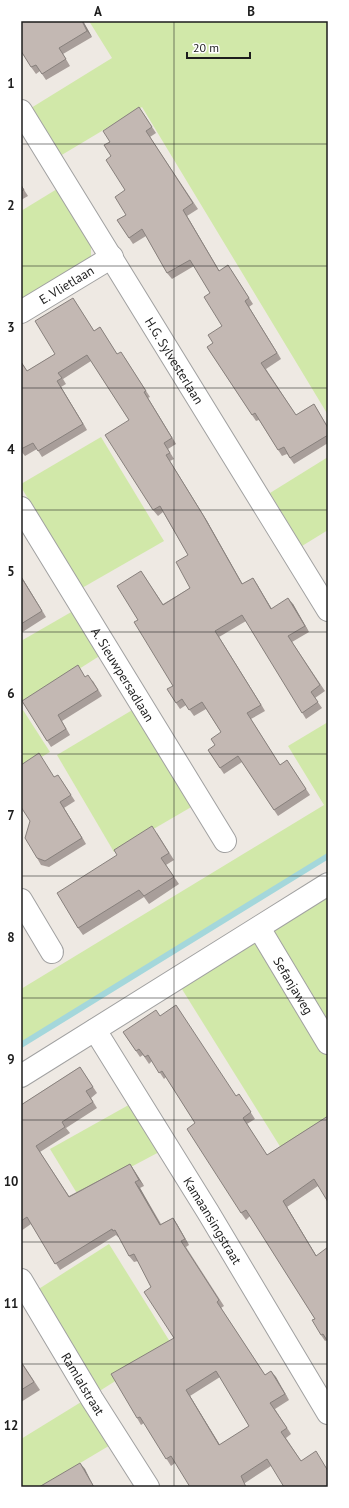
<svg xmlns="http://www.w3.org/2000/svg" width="349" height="1508" font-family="'PT Sans',sans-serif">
<rect width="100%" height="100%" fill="#eee9e3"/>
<g fill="#d1e8a9">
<path d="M 89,21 L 328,21 L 328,415 L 142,107 L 60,156 L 31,108 L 112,58 Z"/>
<path d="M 57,189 L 91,244 L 91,257 L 83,267 L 21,304 L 21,211 Z"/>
<path d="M 101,437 L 164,541 L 82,588 L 21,487 L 21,484 Z"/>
<path d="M 328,457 L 328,530 L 302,546 L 270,493 Z"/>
<path d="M 73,611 L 101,655 L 24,704 L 21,700 L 21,641 Z"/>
<path d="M 134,709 L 193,806 L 114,852 L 57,755 Z"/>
<path d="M 23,710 L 50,752 L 21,769 L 21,711 Z"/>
<path d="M 328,722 L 328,856 L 21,1045 L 21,989 L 324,805 L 288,746 Z"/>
<path d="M 328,891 L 328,1028 L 267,929 Z"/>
<path d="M 256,937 L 328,1052 L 328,1118 L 281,1148 L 180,986 Z"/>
<path d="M 134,1102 L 163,1150 L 78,1195 L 50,1149 Z"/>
<path d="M 109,1244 L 172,1345 L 98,1392 L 34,1292 Z"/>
<path d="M 86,1399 L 112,1444 L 40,1487 L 21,1487 L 21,1439 Z"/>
</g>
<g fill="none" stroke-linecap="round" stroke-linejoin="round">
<path stroke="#a4d7db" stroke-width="6" d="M 21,1045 L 328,856"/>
<g stroke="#a1a1a1" stroke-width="24">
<g id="minor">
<path id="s1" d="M 21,111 L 328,610"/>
<path id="s2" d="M 21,312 L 112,257"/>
<path id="s3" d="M 21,508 L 225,841"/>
<path d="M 21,900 L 52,952"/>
<path id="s4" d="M 259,928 L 328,1043"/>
<path id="s5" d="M 95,1030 L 208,1212 L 328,1413"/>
<path d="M 21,1076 L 328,884"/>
<path id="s6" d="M 21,1280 L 92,1399 L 148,1487"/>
</g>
</g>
<use href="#minor" stroke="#fff" stroke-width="22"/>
</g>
<g fill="#a89e9a" fill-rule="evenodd">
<path d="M 21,21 L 83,21 L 92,37 L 63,54 L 70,66 L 46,80 L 40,71 L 36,74 L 31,67 Z"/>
<path d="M 139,107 L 156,133 L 150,137 L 198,209 L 187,216 L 219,271 L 232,271 L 253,304 L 249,307 L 281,359 L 266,369 L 296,415 L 314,404 L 328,427 L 328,443 L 294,464 L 287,454 L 282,456 L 259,420 L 256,421 L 207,347 L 213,343 L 222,326 L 210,293 L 194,266 L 172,279 L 167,273 L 146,236 L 133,244 L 117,220 L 126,215 L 125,190 L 111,156 L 110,142 Z"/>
<path d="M 21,185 L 28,196 L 21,200 Z"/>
<path d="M 73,298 L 94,331 L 100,327 L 117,354 L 125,358 L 150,397 L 148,398 L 176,444 L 168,449 L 174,459 L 170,461 L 207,521 L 242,584 L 253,578 L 272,609 L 293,604 L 309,632 L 292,642 L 325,691 L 315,698 L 322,708 L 306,719 L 246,621 L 219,637 L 265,711 L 251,719 L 280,765 L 287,760 L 310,795 L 278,816 L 242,762 L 224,774 L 208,750 L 215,745 L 221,732 L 206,709 L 194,716 L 186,705 L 180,709 L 176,703 L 173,686 L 138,620 L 141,571 L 163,604 L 190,588 L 188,555 L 163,512 L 158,516 L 153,510 L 129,420 L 91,361 L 63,379 L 66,384 L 61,387 L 87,430 L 42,457 L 37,449 L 25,456 L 21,451 L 21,361 L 27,371 L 55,354 Z"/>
<path d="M 21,576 L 46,617 L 21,633 Z"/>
<path d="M 85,677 L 93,681 L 102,696 L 62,721 L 70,735 L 51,747 L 22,701 Z"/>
<path d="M 54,777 L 62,781 L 75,801 L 64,808 L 86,844 L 49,867 L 41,865 L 37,858 Z"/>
<path d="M 157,833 L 174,860 L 166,865 L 179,884 L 149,904 L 144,897 L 83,935 L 78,928 Z"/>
<path d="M 160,1016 L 236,1096 L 239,1094 L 255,1119 L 247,1124 L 267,1155 L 328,1116 L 318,1186 L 287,1207 L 316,1255 L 327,1340 L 325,1341 L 321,1335 L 315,1319 L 250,1216 L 246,1220 L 241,1213 L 195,1123 L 166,1077 L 164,1079 L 152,1061 L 149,1064 L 143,1055 L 140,1057 L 123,1032 Z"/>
<path d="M 80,1067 L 97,1093 L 91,1098 L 97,1108 L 66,1128 L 70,1133 L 40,1152 L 69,1196 L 130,1164 L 134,1170 L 144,1186 L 140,1188 L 161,1224 L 173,1218 L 177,1224 L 189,1245 L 186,1247 L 224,1306 L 221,1308 L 265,1375 L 271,1371 L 289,1400 L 275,1409 L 291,1434 L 286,1438 L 301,1461 L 321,1457 L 271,1466 L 245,1483 L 175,1463 L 171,1466 L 144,1423 L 141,1425 L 137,1418 L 174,1338 L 151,1287 L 138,1261 L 134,1262 L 129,1256 L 119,1236 L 118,1237 L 116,1235 L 60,1270 L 31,1224 L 21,1231 L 21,1105 ZM 220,1377 L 249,1426 L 220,1445 L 190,1396 Z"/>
<path d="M 21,1361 L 40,1390 L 21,1402 Z"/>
</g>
<g fill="#88817d">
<path d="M 82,21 L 83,21 L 92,37 L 87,31 Z"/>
<path d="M 183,210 L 187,216 L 223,277 L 219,271 Z"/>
<path d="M 245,301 L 249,307 L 281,359 L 277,353 Z"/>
<path d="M 57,381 L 61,387 L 87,430 L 83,424 Z"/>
<path d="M 144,392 L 148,398 L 176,444 L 172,438 Z"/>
<path d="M 166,455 L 207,521 L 246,590 L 242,584 Z"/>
<path d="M 21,576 L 46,617 L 21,577 Z"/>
<path d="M 253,578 L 257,584 L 275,615 L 271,609 Z"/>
<path d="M 288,598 L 293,604 L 309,632 L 305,626 Z"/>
<path d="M 215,631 L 219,637 L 265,711 L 261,705 Z"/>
<path d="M 60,802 L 64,808 L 86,844 L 82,838 Z"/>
<path d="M 130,1164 L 134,1170 L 144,1186 L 139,1180 Z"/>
<path d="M 135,1182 L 140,1188 L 164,1231 L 160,1225 Z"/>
<path d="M 283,1201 L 287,1207 L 320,1262 L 316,1256 Z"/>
<path d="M 173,1218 L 177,1224 L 189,1245 L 185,1239 Z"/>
<path d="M 271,1371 L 276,1377 L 289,1400 L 285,1394 Z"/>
<path d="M 186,1390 L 190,1396 L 224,1452 L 219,1445 Z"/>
<path d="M 80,1463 L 85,1469 L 94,1487 Z"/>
</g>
<g fill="#c3b8b3" stroke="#88817d" fill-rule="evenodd">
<path d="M 21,21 L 82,21 L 87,31 L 59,48 L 66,59 L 42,74 L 36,65 L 31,67 L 21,51 Z"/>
<path d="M 139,107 L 152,127 L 146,131 L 193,203 L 183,210 L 219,271 L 228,265 L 249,298 L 245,301 L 277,353 L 261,363 L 296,415 L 314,404 L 328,428 L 328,435 L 290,458 L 284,447 L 278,450 L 255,413 L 252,415 L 207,347 L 213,343 L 208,335 L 222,326 L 204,297 L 210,293 L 190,260 L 167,273 L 142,229 L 129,238 L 117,220 L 126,215 L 115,197 L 125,190 L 106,160 L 111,156 L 104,145 L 110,142 L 103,131 Z"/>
<path d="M 21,185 L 24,190 L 21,191 Z"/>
<path d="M 73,298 L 94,331 L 100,327 L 117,354 L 121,352 L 146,391 L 144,392 L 172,438 L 164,443 L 170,453 L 166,455 L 203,515 L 242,584 L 253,578 L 271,609 L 288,598 L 305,626 L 288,636 L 320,685 L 311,692 L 318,702 L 302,713 L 242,615 L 215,631 L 261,705 L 247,713 L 280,765 L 287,760 L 306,789 L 274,810 L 238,756 L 220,768 L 208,750 L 215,745 L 211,739 L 221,732 L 202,702 L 189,710 L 182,699 L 176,703 L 167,689 L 173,686 L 134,622 L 138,620 L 117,586 L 141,571 L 163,605 L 190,588 L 176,562 L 188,555 L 160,506 L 153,510 L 105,435 L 129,420 L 87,355 L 58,373 L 62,378 L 57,381 L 83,424 L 38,451 L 33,443 L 21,449 L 21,362 L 27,371 L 55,354 L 35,321 Z"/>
<path d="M 21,577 L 42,611 L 21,624 Z"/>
<path d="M 78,665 L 85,677 L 88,675 L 98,690 L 58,715 L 66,729 L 47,741 L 22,701 Z"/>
<path d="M 39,753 L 54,777 L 58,775 L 71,795 L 60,802 L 82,838 L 45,861 L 37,858 L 25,838 L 30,821 L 21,807 L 21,765 Z"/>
<path d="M 152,826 L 169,853 L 161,858 L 174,877 L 144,896 L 139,890 L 78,928 L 57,893 L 117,855 L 114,850 Z"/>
<path d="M 176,1005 L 236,1096 L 239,1094 L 251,1112 L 243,1118 L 267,1155 L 328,1116 L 328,1202 L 314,1179 L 283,1201 L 316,1256 L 328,1247 L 328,1342 L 323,1334 L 321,1335 L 312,1320 L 315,1319 L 246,1210 L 241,1213 L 187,1129 L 195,1123 L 162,1071 L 159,1073 L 148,1055 L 145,1057 L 139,1049 L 136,1051 L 123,1032 L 156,1010 L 160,1016 Z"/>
<path d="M 80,1067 L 93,1087 L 86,1091 L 93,1102 L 62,1122 L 65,1127 L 36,1146 L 69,1197 L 130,1164 L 139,1180 L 135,1182 L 160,1225 L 173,1218 L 185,1239 L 181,1241 L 219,1300 L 217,1302 L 265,1375 L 271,1371 L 285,1394 L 270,1403 L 287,1428 L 281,1432 L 301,1461 L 316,1451 L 328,1471 L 328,1487 L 284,1487 L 267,1459 L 241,1476 L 246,1487 L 190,1487 L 171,1456 L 166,1459 L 140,1417 L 137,1418 L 111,1374 L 174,1338 L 144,1292 L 151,1287 L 134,1254 L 129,1256 L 115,1230 L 113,1231 L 112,1229 L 55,1264 L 27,1217 L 21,1221 L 21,1105 ZM 216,1371 L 249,1426 L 219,1445 L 186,1390 Z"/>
<path d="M 21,1362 L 34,1382 L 21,1390 Z"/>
<path d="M 80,1463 L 94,1487 L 39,1487 Z"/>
</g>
<path fill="none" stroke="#1d1d1d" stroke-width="1" stroke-opacity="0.55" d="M 174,21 L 174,1487M 21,144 L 328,144M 21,266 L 328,266M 21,388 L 328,388M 21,510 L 328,510M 21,632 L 328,632M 21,754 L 328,754M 21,876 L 328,876M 21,998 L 328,998M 21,1120 L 328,1120M 21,1242 L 328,1242M 21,1364 L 328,1364"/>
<g text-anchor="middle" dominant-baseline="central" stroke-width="3" stroke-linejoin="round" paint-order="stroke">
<g font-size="13" fill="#1d1d1d" stroke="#fff">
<text stroke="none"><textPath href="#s2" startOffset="53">E. Vlietlaan</textPath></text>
<text stroke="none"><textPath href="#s1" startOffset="293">H.G. Sylvesterlaan</textPath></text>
<text stroke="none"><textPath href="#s3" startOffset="195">A. Sieuwpersadlaan</textPath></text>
<text stroke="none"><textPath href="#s4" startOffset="67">Sefanjaweg</textPath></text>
<text stroke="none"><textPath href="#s5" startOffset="224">Kamaansingstraat</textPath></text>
<text stroke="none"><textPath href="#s6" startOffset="121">Ramlalstraat</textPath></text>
</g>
</g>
<rect width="349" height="1508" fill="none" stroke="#ffffff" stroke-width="44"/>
<path d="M187 52v6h63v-6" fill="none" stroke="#1d1d1d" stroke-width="2"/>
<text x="193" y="52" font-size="12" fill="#1d1d1d" stroke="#ffffff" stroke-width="3" paint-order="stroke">20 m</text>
<rect x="22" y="22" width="305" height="1464" fill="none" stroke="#1d1d1d" stroke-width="1.5"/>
<g font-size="13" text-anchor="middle" font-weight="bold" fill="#1d1d1d">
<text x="98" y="16">A</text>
<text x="251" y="16">B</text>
<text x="11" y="88">1</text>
<text x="11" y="210">2</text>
<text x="11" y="332">3</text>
<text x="11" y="454">4</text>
<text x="11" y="576">5</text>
<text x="11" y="698">6</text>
<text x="11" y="820">7</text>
<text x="11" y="942">8</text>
<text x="11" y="1064">9</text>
<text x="11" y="1186">10</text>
<text x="11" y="1308">11</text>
<text x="11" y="1430">12</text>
</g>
</svg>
